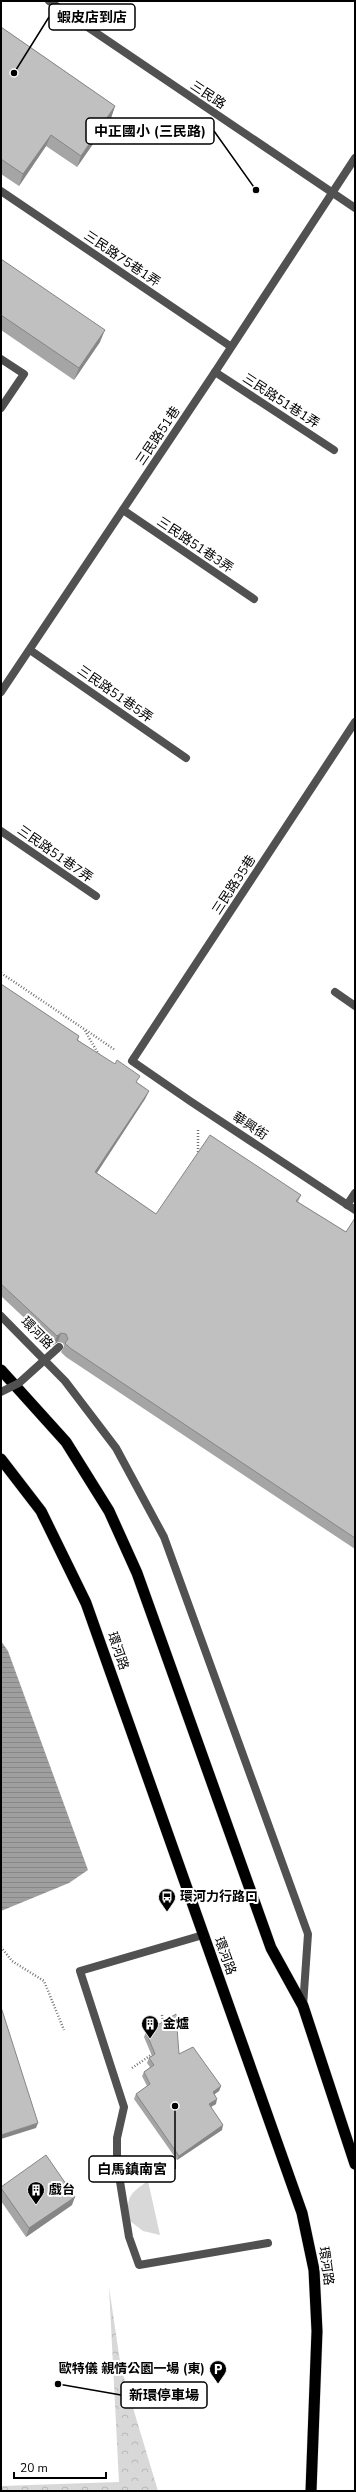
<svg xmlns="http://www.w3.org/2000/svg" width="356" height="2492" font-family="'Nunito Sans','Noto Sans TC',sans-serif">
<defs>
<pattern id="forest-crowns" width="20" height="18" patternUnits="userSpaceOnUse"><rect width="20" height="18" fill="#d8d8d8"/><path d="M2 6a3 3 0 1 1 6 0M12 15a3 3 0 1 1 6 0" fill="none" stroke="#b8b8b8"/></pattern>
<pattern id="water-rules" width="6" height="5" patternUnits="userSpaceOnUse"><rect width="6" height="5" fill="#9f9f9f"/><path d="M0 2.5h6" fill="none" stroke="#878787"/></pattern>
</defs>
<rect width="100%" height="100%" fill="#fff"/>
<path fill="url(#forest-crowns)" d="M 109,2287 L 121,2368 L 158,2491 L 1,2491 L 1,2486 L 119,2482 Z"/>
<path fill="#d8d8d8" d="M 148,2181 L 160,2235 L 143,2231 L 130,2221 C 125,2198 129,2194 148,2181 Z"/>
<path fill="url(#water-rules)" d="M 1,1641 L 8,1651 L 88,1870 L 69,1883 L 1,1911 Z"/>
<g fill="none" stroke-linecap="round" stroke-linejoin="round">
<g stroke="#dbdbdb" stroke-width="12">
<g id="trunk">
<path d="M 1,1370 L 66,1442 L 109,1511 L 137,1573 L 271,1948 L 303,2006 L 355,2164"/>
<path d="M 1,1459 L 41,1511 L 86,1603 L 302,2213 L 314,2270 L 317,2331 L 311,2491"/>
</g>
</g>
<g stroke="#737373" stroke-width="2.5" stroke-dasharray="1 2" stroke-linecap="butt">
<path d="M 1,973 L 84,1029 L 99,1055"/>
<path d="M 86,1030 L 115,1050"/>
<path d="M 198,1130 L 198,1155"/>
<path d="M 1,1947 L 12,1961 L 44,1981 L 64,2030"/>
<path d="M 162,2015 L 163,2023"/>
<path d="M 132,2068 L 154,2053"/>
</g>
<g stroke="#515151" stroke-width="8">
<path d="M 1,191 L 230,346"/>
<path d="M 1,359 L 24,374 L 1,408"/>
<path d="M 215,372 L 334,450"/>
<path d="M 123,510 L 254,599"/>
<path d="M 30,650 L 186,758"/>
<path d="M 1,692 L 215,372 L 355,158"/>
<path d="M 355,722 L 132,1061 L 190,1101 L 355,1210"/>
<path d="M 1,831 L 96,896"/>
<path d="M 335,992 L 355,1006"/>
<path d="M 347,1205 L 355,1193"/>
<path d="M 203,1935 L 80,1971 L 124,2107 L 117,2138 L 117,2163 L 129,2237 L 139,2265 L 268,2243"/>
</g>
<g stroke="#515151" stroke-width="8">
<path d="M 49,1 L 355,208"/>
<path d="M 1,1316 L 65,1381 L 116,1448 L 164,1537 L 308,1934 L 303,2006"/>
</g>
<use href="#trunk" stroke="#000" stroke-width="11"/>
<path stroke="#515151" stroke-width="8" d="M 1,1392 L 19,1383 L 59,1347"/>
</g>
<g fill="#a5a5a5">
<path d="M 1,27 L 115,106 L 111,118 L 77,167 L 46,146 L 19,186 L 1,174 Z"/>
<path d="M 1,259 L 100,342 L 74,380 L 1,330 Z"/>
<path d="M 1,984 L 79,1036 L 78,1040 L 149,1091 L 145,1099 L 97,1173 L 156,1214 L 301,1195 L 298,1202 L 346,1232 L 355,1219 L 355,1549 L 66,1357 L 61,1352 L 64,1346 L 63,1343 L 58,1342 L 53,1345 L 1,1296 Z"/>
<path d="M 146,2032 L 179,2054 L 221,2086 L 219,2091 L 214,2094 L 216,2104 L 211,2107 L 222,2130 L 177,2160 L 134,2099 L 136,2094 L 147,2086 L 142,2076 L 144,2072 L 150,2067 L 147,2063 L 149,2058 L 152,2056 L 144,2037 Z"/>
<path d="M 1,2187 L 72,2205 L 26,2237 L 1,2201 Z"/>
</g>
<g fill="#868686">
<path d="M 115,106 L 111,118 L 77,167 L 81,156 Z"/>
<path d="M 51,135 L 46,146 L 19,186 L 23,174 Z"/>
<path d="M 105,330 L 100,342 L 74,380 L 79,368 Z"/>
<path d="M 149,1091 L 145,1099 L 92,1180 L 95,1172 Z"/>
<path d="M 61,1333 L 58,1342 L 53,1345 L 57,1336 Z"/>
<path d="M 221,2086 L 219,2091 L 211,2097 L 213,2092 Z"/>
<path d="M 217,2099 L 216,2104 L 207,2109 L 209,2104 Z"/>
<path d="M 38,2123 L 36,2128 L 1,2139 L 1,2135 Z"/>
<path d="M 223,2125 L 222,2130 L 177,2160 L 179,2156 Z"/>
<path d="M 75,2197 L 72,2205 L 26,2237 L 29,2228 Z"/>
</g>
<g fill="#c0c0c0" stroke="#868686">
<path d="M 1,27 L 115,106 L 81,156 L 51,135 L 23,174 L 1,159 Z"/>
<path d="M 1,259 L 105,330 L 79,368 L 1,315 Z"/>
<path d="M 1,984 L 79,1036 L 77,1040 L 115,1064 L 117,1060 L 140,1076 L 136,1082 L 149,1091 L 95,1172 L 156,1214 L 210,1135 L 301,1195 L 296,1201 L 346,1232 L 355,1218 L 355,1538 L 70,1348 L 65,1343 L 68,1339 L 66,1334 L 61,1333 L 57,1336 L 1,1284 Z"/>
<path d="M 1,2007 L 38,2123 L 1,2135 Z"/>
<path d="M 176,2014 L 179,2054 L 193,2047 L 221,2086 L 213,2092 L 217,2099 L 209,2104 L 223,2125 L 179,2156 L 136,2094 L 150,2084 L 144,2072 L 154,2065 L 149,2058 L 155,2054 L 146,2032 Z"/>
<path d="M 46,2155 L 75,2197 L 29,2228 L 1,2188 L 1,2187 Z"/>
</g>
<defs>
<g id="bus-pin" transform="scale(0.9)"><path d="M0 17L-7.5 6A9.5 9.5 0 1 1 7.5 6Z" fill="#000" stroke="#fff"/><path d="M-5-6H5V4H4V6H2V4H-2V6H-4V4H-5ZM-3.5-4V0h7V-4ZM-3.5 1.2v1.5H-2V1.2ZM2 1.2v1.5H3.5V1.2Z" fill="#fff"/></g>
<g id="building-pin" transform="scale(0.9)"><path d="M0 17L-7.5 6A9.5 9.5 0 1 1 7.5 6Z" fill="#000" stroke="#fff"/><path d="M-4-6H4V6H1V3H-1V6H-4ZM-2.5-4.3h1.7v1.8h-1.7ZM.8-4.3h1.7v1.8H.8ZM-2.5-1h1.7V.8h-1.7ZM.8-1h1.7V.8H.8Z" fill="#fff"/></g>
<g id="parking-pin" transform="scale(0.9)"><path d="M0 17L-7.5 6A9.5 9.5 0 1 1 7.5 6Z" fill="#000" stroke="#fff"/><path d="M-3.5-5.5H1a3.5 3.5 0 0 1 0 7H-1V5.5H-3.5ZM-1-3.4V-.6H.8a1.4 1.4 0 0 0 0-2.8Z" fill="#fff"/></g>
</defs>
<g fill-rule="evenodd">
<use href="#bus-pin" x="167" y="1897"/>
<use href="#building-pin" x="150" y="2024"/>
<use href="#building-pin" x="36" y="2190"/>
<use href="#parking-pin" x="218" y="2369"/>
</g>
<g text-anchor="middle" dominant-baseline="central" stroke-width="4" stroke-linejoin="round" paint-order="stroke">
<g font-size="13" fill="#000" stroke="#fff">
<text transform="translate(208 95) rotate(34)">三民路</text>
<text transform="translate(122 259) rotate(34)">三民路75巷1弄</text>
<text transform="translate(281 401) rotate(33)">三民路51巷1弄</text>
<text transform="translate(158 436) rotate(-56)">三民路51巷</text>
<text transform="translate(195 545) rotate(34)">三民路51巷3弄</text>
<text transform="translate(115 694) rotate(35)">三民路51巷5弄</text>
<text transform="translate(55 854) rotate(35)">三民路51巷7弄</text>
<text transform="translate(234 885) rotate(-57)">三民路35巷</text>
<text transform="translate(250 1126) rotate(33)">華興街</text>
<text transform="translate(37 1333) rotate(45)">環河路</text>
<text transform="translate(118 1651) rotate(71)">環河路</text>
<text transform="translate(225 1956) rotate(70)">環河路</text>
<text transform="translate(326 2266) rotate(82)">環河路</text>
</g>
<g font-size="13" font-weight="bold" fill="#000" stroke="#fff" text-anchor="start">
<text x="180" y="1897">環河力行路口</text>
<text x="163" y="2024">金爐</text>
<text x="49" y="2190">戲台</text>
<text x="205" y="2369" text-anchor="end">歐特儀 親情公園一場 (東)</text>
</g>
</g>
<path fill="none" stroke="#000" stroke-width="1.5" d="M14 73L49 17M256 190L214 131M175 2106L175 2169M58 2384L121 2395"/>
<g fill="#000" stroke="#fff" stroke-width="1.5">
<circle cx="14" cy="73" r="4"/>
<circle cx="256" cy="190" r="4"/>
<circle cx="175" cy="2106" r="4"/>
<circle cx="58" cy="2384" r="4"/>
</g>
<g fill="#fff" stroke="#000" stroke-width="1.5">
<rect x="49" y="4" width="86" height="26" rx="4"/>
<rect x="86" y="118" width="128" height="26" rx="4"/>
<rect x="89" y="2156" width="86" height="26" rx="4"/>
<rect x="121" y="2382" width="86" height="26" rx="4"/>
</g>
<g font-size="14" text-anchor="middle" font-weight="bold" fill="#000">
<text x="92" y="22">蝦皮店到店</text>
<text x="150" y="136">中正國小 (三民路)</text>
<text x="132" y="2174">白馬鎮南宮</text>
<text x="164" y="2400">新環停車場</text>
</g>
<rect width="356" height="2492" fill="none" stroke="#000000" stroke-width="4"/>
<path d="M14 2472v6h92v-6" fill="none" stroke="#000000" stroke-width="2"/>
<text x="20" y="2472" font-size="12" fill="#000000" stroke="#ffffff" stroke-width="3" paint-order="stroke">20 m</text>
</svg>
